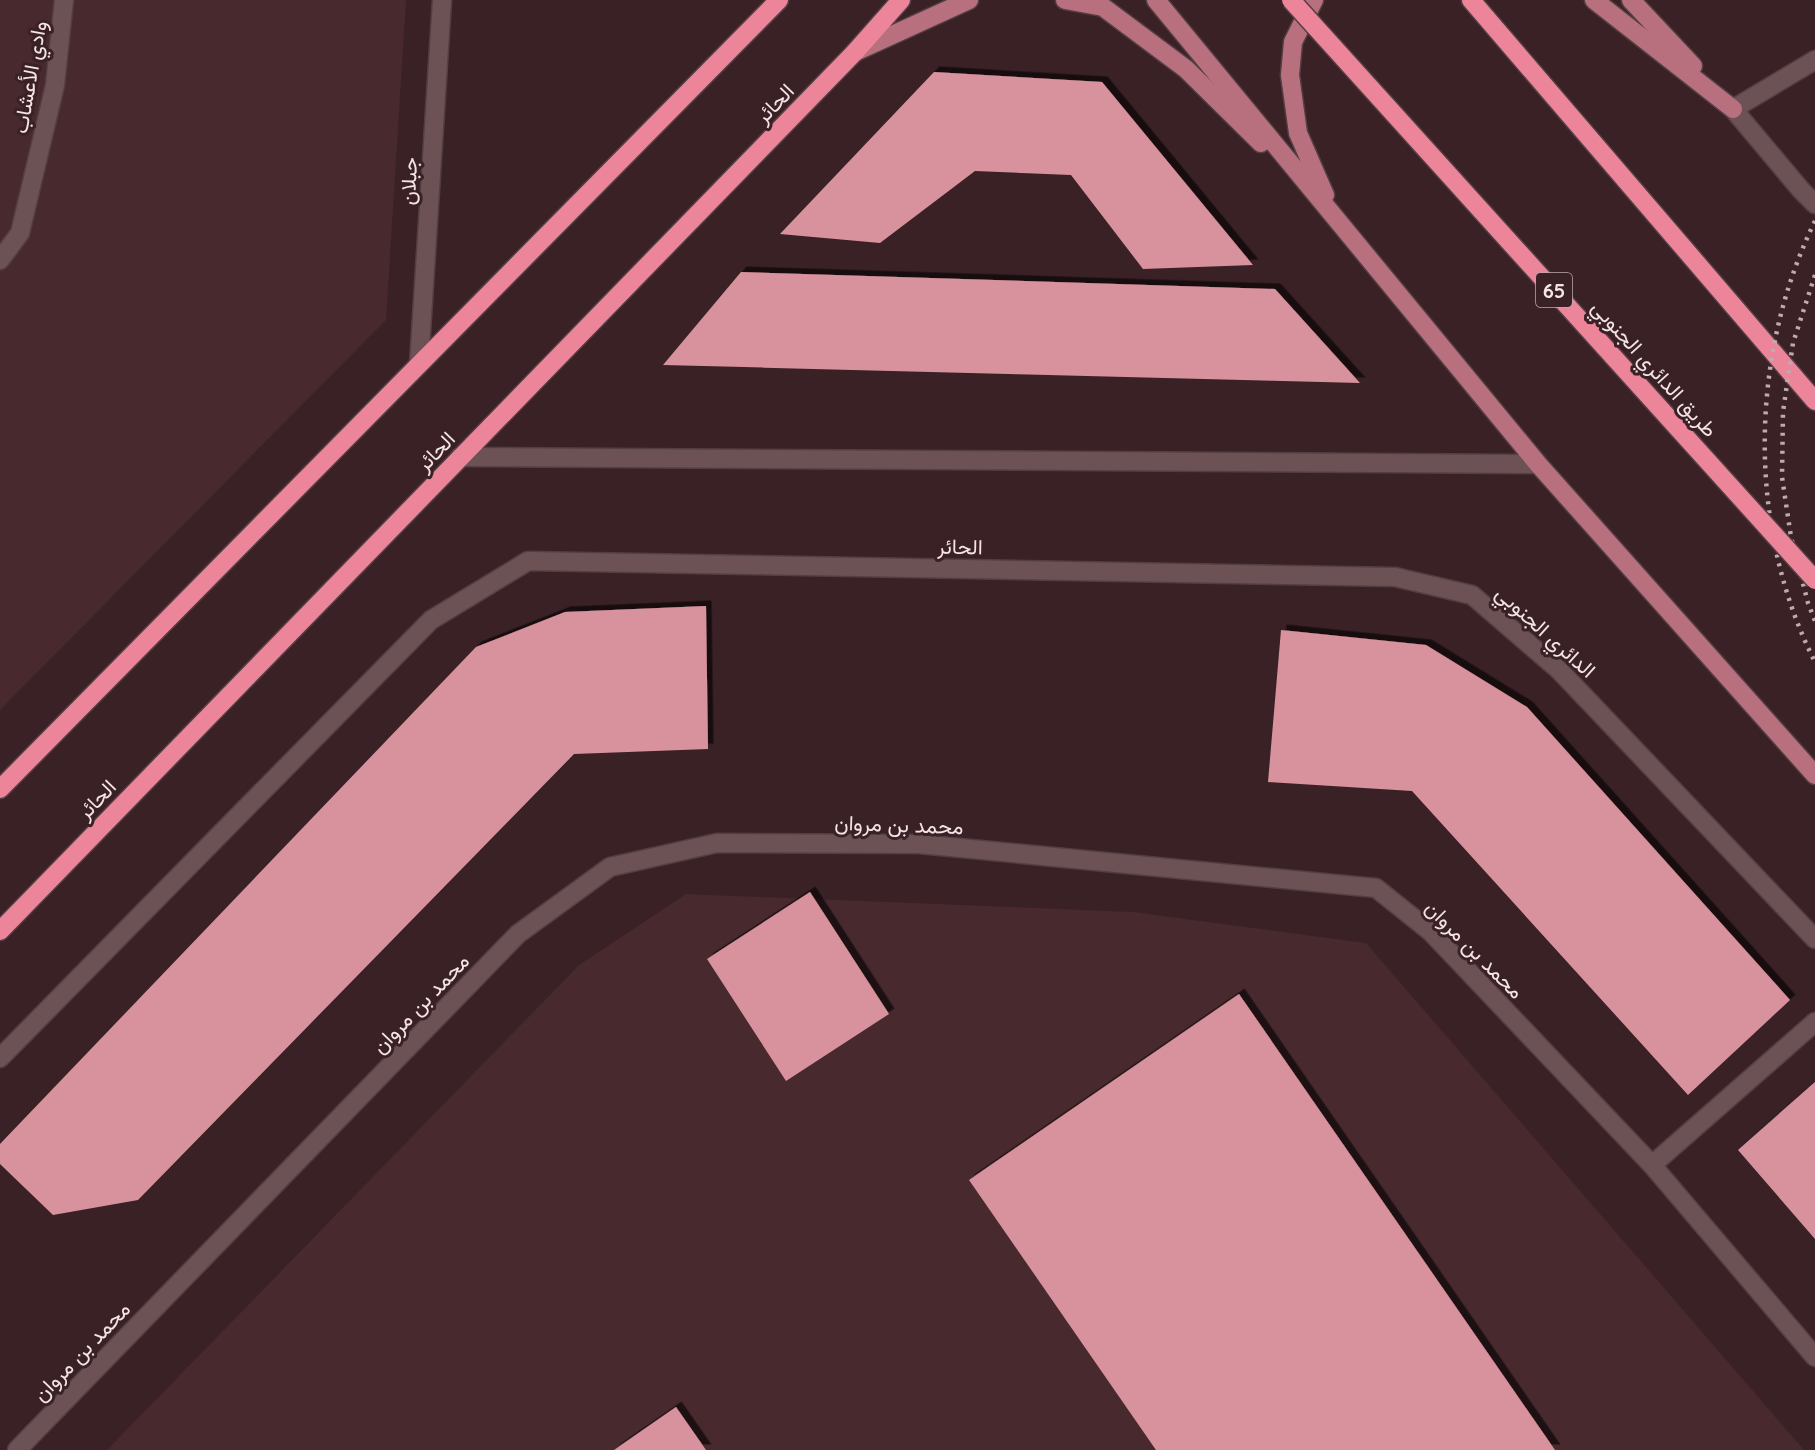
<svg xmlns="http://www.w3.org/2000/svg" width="1815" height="1450" font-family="Quicksand,Vazirmatn,sans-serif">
<defs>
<filter id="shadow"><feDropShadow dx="5.5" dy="-5.5" stdDeviation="0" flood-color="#0009"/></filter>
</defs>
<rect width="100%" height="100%" fill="#392125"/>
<g fill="#48292e">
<path d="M 0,0 L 406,0 L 386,320 L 0,710 Z"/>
<path d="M 686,894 L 1133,912 L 1366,943 L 1804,1450 L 107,1450 L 579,965 Z"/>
</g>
<g fill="#d8929d" filter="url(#shadow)">
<path d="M 934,72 L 1102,82 L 1253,265 L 1143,269 L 1071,175 L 975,171 L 880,243 L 780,234 Z"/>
<path d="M 741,272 L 1275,289 L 1360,383 L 663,365 Z"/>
<path d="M 706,606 L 708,749 L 574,754 L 138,1200 L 53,1215 L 0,1164 L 0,1144 L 476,647 L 565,612 Z"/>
<path d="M 1281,630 L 1426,645 L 1527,707 L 1790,1000 L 1688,1095 L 1412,791 L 1268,782 Z"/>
<path d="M 810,892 L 889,1014 L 786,1081 L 707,959 Z"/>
<path d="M 1239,994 L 1555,1450 L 1156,1450 L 969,1180 Z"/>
<path d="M 1815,1082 L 1815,1239 L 1738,1150 Z"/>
<path d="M 676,1407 L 706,1450 L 614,1450 Z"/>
</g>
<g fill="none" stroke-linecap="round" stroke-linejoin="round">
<g stroke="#533e43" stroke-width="21">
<g id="minor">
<path d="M 1815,60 L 1733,109 L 1801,190 L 1815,204"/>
<path d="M 0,260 L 20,233 L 55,85 L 64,0"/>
<path d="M 419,364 L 442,0"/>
<path d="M 460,457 L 1538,464"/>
<path d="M 0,1058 L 431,620 L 528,561 L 1395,577 L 1472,595 L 1559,670 L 1815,939"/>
<path d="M 1652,1165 L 1815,1022"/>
<path d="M 17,1450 L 518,934 L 610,867 L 717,843 L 919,844 L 1376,888 L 1431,932 L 1652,1165 L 1815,1357"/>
</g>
</g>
<g stroke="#533e43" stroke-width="21">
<g id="major">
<path d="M 1065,0 L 1103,7 L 1186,69 L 1261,143"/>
<path d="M 1156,0 L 1538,464 L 1815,775"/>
<path d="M 1314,0 L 1293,42 L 1290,75 L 1298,133 L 1325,195"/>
<path d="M 1594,0 L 1733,109"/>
<path d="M 1631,0 L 1693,66"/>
<path d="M 855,52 L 969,0"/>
</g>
</g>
<g stroke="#533e43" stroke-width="21">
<g id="highway">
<path d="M 1471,0 L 1815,401"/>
<path d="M 0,789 L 779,0"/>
<path d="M 0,931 L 855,52 L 901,0"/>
</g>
</g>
<use href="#minor" stroke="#6c5155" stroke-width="18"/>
<use href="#major" stroke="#b9707e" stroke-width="18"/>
<use href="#highway" stroke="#ec8599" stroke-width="18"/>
<g stroke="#beabae" stroke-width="4.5" stroke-dasharray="3 6" stroke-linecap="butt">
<path d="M 1815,221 C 1749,356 1747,528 1815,662"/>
<path d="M 1815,275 L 1793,343 L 1783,412 L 1782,477 L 1791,537 L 1808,603 L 1815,621"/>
</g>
<g stroke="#533e43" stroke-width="21" stroke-linecap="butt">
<path id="highway-bridge" d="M 1291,0 L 1815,580"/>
</g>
<use href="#highway-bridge" stroke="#ec8599" stroke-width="18"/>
</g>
<g text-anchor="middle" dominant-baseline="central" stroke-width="6" stroke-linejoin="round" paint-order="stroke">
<rect fill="#392125" stroke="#bdaaad" stroke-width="1.5" x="1536" y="273" width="36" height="34" rx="4.5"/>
<g font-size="20" font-weight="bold" fill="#f5e4e7">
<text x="1554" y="290">65</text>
</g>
<g font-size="21" fill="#f5e4e7" stroke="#392125">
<text transform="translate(29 77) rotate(-80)">وادي الأعشاب</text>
<text transform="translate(774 103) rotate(-46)">الحائر</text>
<text transform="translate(408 181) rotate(-87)">جبلان</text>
<text transform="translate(1655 368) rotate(48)">طريق الدائري الجنوبي</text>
<text transform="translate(435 451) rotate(-46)">الحائر</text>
<text transform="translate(960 546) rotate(1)">الحائر</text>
<text transform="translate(1546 631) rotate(42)">الدائري الجنوبي</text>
<text transform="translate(96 799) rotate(-46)">الحائر</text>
<text transform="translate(899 824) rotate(2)">محمد بن مروان</text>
<text transform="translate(1475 949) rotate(45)">محمد بن مروان</text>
<text transform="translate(420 1003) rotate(-46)">محمد بن مروان</text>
<text transform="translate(81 1351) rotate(-46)">محمد بن مروان</text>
</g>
</g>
</svg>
